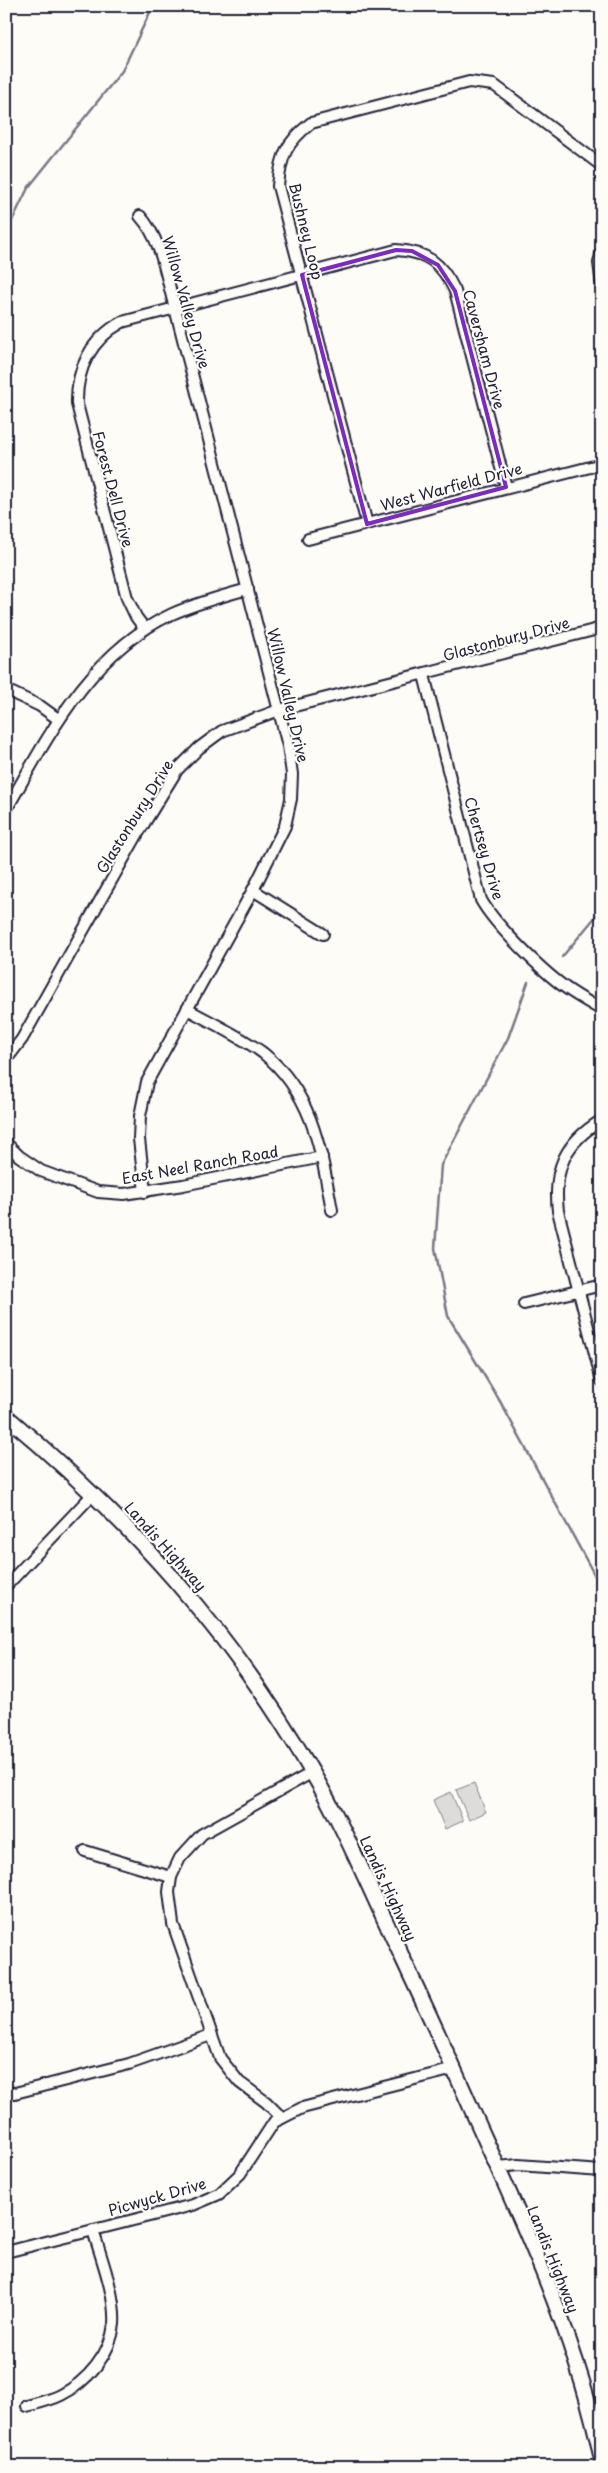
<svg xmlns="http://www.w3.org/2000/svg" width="608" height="2473" font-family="'Playpen Sans',sans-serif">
<rect width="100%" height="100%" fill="#fdfcf7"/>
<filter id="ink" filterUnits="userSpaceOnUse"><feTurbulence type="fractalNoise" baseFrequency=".02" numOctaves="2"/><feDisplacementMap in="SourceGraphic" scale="10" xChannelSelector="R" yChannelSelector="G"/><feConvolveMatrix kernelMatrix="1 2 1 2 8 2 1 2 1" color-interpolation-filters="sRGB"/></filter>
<g filter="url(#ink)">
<g fill="#dddcdb" stroke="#807f8b">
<path d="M 474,1783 L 486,1812 L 469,1820 L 456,1790 Z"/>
<path d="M 451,1792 L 463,1821 L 445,1829 L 433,1800 Z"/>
</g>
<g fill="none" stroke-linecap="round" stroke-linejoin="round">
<g stroke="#787885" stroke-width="2.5">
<path d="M 6,233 L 28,188 L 122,71 L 153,6"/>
<path d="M 562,957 L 602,909"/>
<path d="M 528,982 L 508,1038 L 441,1165 L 435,1248 L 448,1316 L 501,1403 L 602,1589"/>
</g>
<g stroke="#22223b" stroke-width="14">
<g id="minor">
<path d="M 140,216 C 162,240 166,277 175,308 L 288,746 L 292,774 L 291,799 L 285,826 L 253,890 L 147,1082 L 140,1116 L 139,1139 L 145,1192"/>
<path d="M 602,251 L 599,263 L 602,285"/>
<path d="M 367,524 L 278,186 C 281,155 286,143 311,123 L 469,82 L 494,85 L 602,166"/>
<path d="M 308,539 L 602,464"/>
<path d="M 145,629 L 136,617 L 127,598 L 77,404 C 76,369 91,339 122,322 L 396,250 C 427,252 441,262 455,291 L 506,487"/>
<path d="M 424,675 L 481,900 C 495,925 542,971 566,988 C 577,996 590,1003 602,1010"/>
<path d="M 6,690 L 40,706 L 58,719"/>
<path d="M 6,810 C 49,735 90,652 172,614 C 197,603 222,596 248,589"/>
<path d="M 253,890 L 323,934"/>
<path d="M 187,1009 C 212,1023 240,1036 263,1053 C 313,1093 321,1151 332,1210"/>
<path d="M 6,1060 L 22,1039 L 137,835 L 177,770 L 199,748 L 222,731 L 279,710 L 602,628"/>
<path d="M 602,1120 C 565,1142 553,1169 558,1211 L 602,1381"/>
<path d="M 6,1143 L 19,1156 L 41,1171 L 98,1192 L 124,1194 L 183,1185 L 322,1157"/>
<path d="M 524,1304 L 602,1285"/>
<path d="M 6,1586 L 94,1493"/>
<path d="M 85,1851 L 171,1877"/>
<path d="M 6,2092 L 15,2093 L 129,2064 L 211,2035"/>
<path d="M 282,2118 L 266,2102 L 239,2082 L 220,2058 L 173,1924 L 169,1892 L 171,1877 L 180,1858 L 202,1834 L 313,1772"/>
<path d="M 498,2167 L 518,2165 L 602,2171"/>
<path d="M 6,2252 L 193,2205 L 219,2194 L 240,2174 L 274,2122 L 302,2108 L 454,2069"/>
<path d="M 27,2406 C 38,2403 51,2400 61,2395 C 87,2382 111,2354 114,2324 C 116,2295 101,2258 93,2230"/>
</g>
</g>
<g stroke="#22223b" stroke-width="18">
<path id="major" d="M 6,1416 C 130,1521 230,1630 312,1772 C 342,1823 365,1878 390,1931 C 418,1991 446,2050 472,2110 C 523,2224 577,2336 602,2460"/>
</g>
<use href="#minor" stroke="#fdfcf7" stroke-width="10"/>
<use href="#major" stroke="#fdfcf7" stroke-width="14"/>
</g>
</g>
<path fill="none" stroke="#7b2cbf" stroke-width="4" stroke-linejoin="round" d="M 396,250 L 412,251 L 438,265 L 455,291 L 506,487 L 367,524 L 302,275 Z"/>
<g text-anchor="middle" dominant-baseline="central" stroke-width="4.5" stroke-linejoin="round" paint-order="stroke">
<g font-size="15" fill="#22223b" stroke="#fdfcf7">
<text transform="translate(307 231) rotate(76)">Bushney Loop</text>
<text transform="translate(187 302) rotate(74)">Willow Valley Drive</text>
<text transform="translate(485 349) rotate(75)">Caversham Drive</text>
<text transform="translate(451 486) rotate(-15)">West Warfield Drive</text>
<text transform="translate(114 489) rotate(75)">Forest Dell Drive</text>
<text transform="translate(506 638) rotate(-15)">Glastonbury Drive</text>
<text transform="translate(289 695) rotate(77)">Willow Valley Drive</text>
<text transform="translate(134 816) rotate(-58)">Glastonbury Drive</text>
<text transform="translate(485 848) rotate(74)">Chertsey Drive</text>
<text transform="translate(200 1164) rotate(-10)">East Neel Ranch Road</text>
<text transform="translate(166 1546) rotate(48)">Landis Highway</text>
<text transform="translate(389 1888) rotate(65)">Landis Highway</text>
<text transform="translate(157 2196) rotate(-16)">Picwyck Drive</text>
<text transform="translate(554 2259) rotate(68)">Landis Highway</text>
</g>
</g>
<rect width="608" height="2473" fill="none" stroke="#fdfcf7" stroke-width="25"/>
<rect x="12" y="12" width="583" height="2448" fill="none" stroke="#22223b" stroke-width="2" filter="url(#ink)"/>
</svg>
